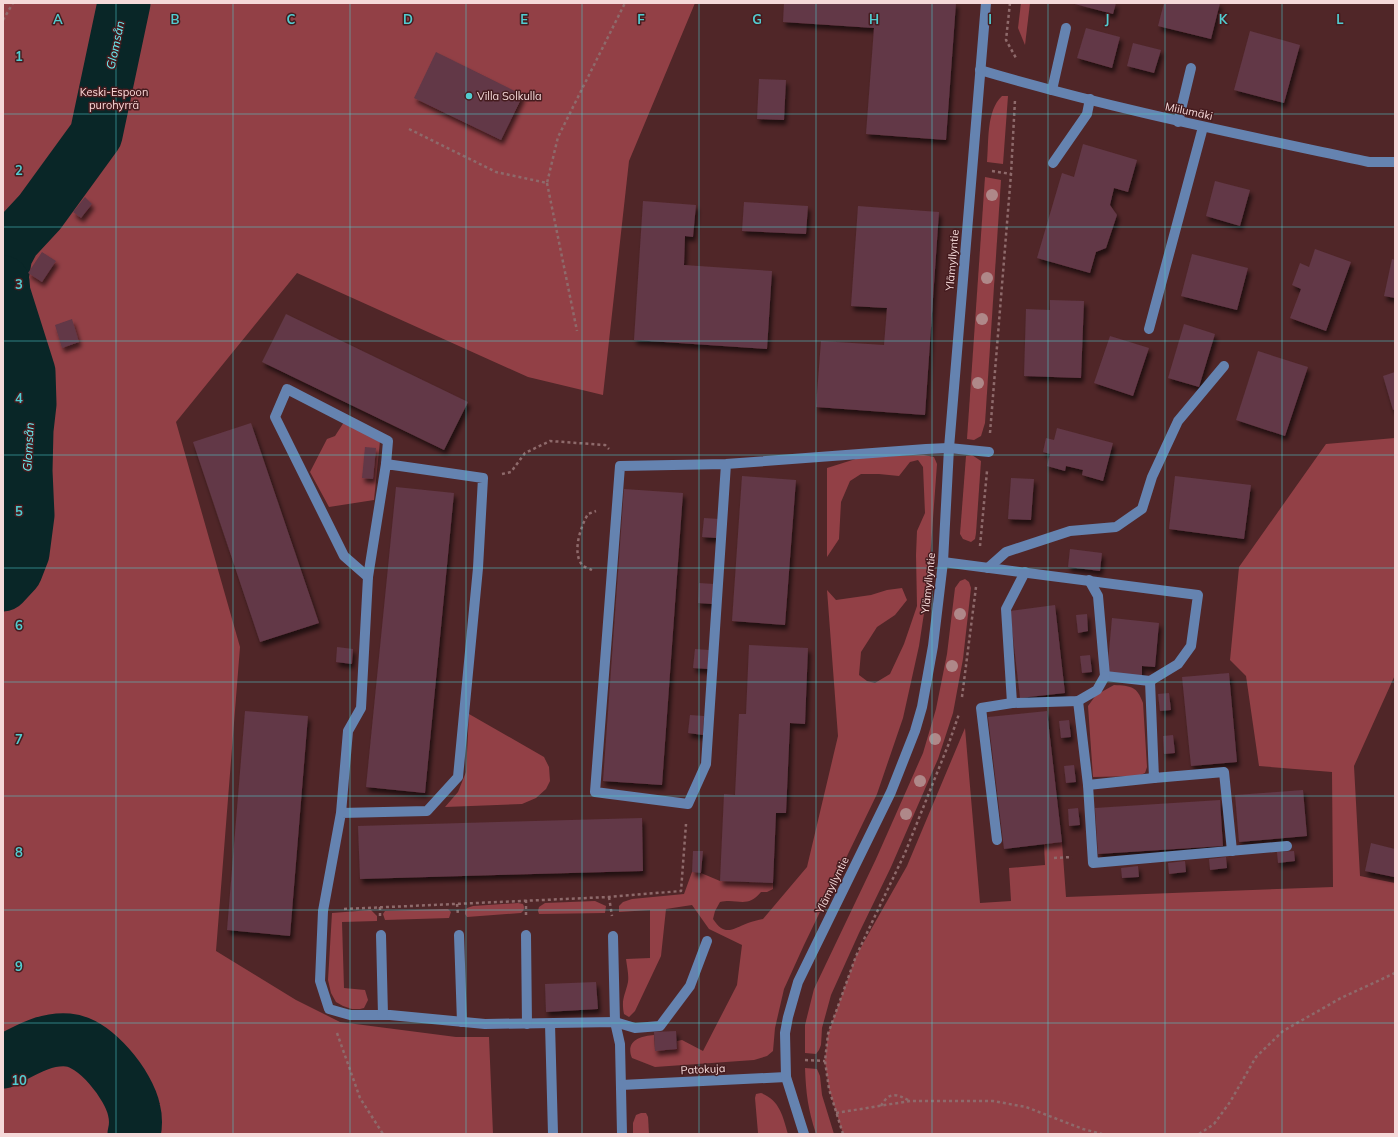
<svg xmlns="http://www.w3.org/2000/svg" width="1398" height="1137" font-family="Mulish,sans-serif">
<defs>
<filter id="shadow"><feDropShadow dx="2.5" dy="4.5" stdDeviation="2" flood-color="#0009"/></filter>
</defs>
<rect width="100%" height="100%" fill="#502628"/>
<g fill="#924046">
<path d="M 3,3 L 695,3 L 629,161 L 603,395 L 528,377 L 297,273 L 176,422 L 240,647 L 216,951 L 296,1000 L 340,1022 L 456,1037 L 489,1037 L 493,1134 L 3,1134 Z"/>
<path d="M 1021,3 L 1030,3 L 1025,45 L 1018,28 Z"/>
<path d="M 1002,96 L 1008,96 L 1003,164 L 987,162 C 989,142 986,111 1002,96 Z"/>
<path d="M 985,177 L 1001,180 L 985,423 L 981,436 L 974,440 L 967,439 Z"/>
<path d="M 344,422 L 380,441 L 374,500 L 329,507 L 310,472 L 327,439 L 335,436 Z"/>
<path d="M 1395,438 L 1395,675 L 1354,766 L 1360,876 L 1395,883 L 1395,1134 L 843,1134 L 829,1089 L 825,1061 L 828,1034 L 856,956 L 907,866 L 965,728 L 980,903 L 1011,901 L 1009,868 L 1045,865 L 1044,844 L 1062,842 L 1066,897 L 1333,887 L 1332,772 L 1259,766 L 1246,676 L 1230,660 L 1239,567 L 1326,444 Z"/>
<path d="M 924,455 L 934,457 L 937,464 L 928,587 L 919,646 L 903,718 L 877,794 L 804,945 L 784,989 L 775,1028 L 773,1051 L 767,1056 L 754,1060 L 655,1067 L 632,1058 C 625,1041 640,1036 654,1035 L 655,1050 L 677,1049 L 677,1041 L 682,1040 L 703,1051 L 737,985 L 742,945 L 709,929 L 692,905 L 666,909 L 661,956 L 635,1011 L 629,1017 L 624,1014 C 621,999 625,996 628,982 C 629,975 627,967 626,959 L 650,958 L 650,910 L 619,912 L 619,906 L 623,902 L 632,899 L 684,894 L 692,872 L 701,873 L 720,881 L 773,883 L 773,889 L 767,892 L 761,892 C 747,909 738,898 720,902 L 715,911 L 713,919 C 725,937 732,929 748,923 C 753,921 758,920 763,919 L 807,867 L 838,736 L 827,590 L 836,600 L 871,595 L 887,590 L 902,588 L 907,600 L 895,615 L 877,627 L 861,652 L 859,675 L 867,681 L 875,683 L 890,674 L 904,644 L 917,606 L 916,555 L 917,531 L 925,513 L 923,467 L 918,460 L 910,462 L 899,476 L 879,474 L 861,474 L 850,481 L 841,502 L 839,539 L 827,557 L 827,468 L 862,457 Z"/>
<path d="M 972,455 L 981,461 L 976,533 L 975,539 L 971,542 L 963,539 L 960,534 L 966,456 Z"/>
<path d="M 965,579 L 969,582 L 971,588 L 963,659 L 953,713 L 938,759 L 891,867 L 859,933 L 831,995 L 822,1028 L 821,1045 L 819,1050 L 816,1054 L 805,1053 L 805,1025 L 814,989 L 876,859 L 923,753 L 936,709 L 947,654 L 955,588 L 960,581 Z"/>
<path d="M 1114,685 C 1131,686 1137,686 1143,703 L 1147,767 L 1145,773 L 1138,776 L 1093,777 L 1088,706 L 1096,695 Z"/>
<path d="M 469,714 L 544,757 L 549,767 L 550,781 L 546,789 L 536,798 L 522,804 L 445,807 L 458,792 L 466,772 Z"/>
<path d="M 595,901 L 606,906 L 605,913 L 539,914 L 538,911 L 539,907 L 545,903 Z"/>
<path d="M 518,903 L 523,904 C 525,908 524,910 521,913 L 467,917 L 465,914 L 465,911 L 467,908 L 473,906 Z"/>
<path d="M 444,909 L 448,909 L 451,912 L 449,918 L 385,920 L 383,914 L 385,911 Z"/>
<path d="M 371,910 L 377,916 L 377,921 L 342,922 L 344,988 L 365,990 L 368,1000 L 364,1008 L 360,1009 L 352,1009 L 343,1006 L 336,1002 L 331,993 L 328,980 L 332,913 Z"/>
<path d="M 805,1068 L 817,1069 L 820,1076 L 822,1095 L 834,1134 L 816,1134 C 808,1109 806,1094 805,1068 Z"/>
<path d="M 761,1093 C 780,1100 783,1117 788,1134 L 744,1134 L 758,1133 L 755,1098 L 756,1094 Z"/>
<path d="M 641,1113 L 646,1113 L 648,1117 L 649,1134 L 633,1134 L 633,1123 L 636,1115 Z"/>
</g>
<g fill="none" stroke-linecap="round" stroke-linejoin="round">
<g stroke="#092627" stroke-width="53">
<path d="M 3,272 L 6,255 L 14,240 L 40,212 L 96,135 L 124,3"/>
<path d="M 3,282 L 4,293 L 29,372 L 30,404 L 27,430 L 26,471 L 28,515 L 23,553 L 16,571 L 3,585"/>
<path d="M 3,1062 C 24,1051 44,1038 68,1040 C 95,1042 129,1085 134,1110 C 136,1118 136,1126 134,1134"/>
</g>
</g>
<g fill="#623846" filter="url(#shadow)">
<path d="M 784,3 L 956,3 L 946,140 L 866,134 L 874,28 L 783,22 Z"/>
<path d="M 1071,3 L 1116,3 L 1113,14 Z"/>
<path d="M 1164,3 L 1220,3 L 1211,39 L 1158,26 Z"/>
<path d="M 1086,28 L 1120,37 L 1112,68 L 1077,58 Z"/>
<path d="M 1250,31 L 1300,45 L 1284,103 L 1234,90 Z"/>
<path d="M 1133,43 L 1161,50 L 1154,73 L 1127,66 Z"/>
<path d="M 436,52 L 523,95 L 501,140 L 414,98 Z"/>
<path d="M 759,79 L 786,80 L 784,120 L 757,119 Z"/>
<path d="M 1083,144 L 1137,160 L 1128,192 L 1114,188 L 1110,205 L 1117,215 L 1106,248 L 1096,252 L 1090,273 L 1037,258 L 1062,173 L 1074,177 Z"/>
<path d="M 1215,181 L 1250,190 L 1240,226 L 1206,216 Z"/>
<path d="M 85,197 L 92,204 L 81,218 L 73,212 Z"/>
<path d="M 643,201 L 696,205 L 693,237 L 685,236 L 684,265 L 772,271 L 767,349 L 634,340 Z"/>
<path d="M 744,202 L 808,206 L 806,234 L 742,231 Z"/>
<path d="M 858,206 L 939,212 L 925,415 L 816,407 L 821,341 L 884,345 L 887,308 L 851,306 Z"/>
<path d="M 1315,249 L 1351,262 L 1326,331 L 1290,318 L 1301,289 L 1292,285 L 1300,263 L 1309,267 Z"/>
<path d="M 42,252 L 56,261 L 42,282 L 28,273 Z"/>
<path d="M 1192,254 L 1248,268 L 1237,310 L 1181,296 Z"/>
<path d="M 1392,259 L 1395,260 L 1395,298 L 1384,296 Z"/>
<path d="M 1050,300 L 1084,301 L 1081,378 L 1024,376 L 1026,309 L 1050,310 Z"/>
<path d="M 286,314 L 468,402 L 444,450 L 262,362 Z"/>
<path d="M 72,319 L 79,342 L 62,348 L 55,325 Z"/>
<path d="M 1184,324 L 1215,334 L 1199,387 L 1168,378 Z"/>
<path d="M 1110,336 L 1149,348 L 1133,396 L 1094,383 Z"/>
<path d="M 1258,351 L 1308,367 L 1285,436 L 1236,420 Z"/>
<path d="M 1395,372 L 1395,409 L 1393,410 L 1383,376 Z"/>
<path d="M 251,423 L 319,623 L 260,642 L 193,442 Z"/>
<path d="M 1057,428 L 1113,443 L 1103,481 L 1082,475 L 1083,470 L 1066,466 L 1065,471 L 1047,466 L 1050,454 L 1043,452 L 1046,438 L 1054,440 Z"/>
<path d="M 365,447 L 376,448 L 373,479 L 362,478 Z"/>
<path d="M 742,476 L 796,480 L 785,625 L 732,621 Z"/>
<path d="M 1175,476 L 1251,485 L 1244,539 L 1169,529 Z"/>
<path d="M 1011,478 L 1034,479 L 1031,520 L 1008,519 Z"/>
<path d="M 396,487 L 454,493 L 425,793 L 366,787 Z"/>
<path d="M 624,489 L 683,493 L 662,785 L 603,781 Z"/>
<path d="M 704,518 L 719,519 L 717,538 L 702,537 Z"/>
<path d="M 1070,549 L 1102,553 L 1100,571 L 1068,567 Z"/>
<path d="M 699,583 L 714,584 L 712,604 L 698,603 Z"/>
<path d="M 1055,605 L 1065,693 L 1020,698 L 1010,611 Z"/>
<path d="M 1087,614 L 1088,631 L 1078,633 L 1076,615 Z"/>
<path d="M 1112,618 L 1159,623 L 1155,667 L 1142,666 L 1142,676 L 1107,673 Z"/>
<path d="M 749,645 L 808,648 L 805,724 L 790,723 L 786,813 L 776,813 L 773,883 L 720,881 L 724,794 L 735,795 L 739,714 L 746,714 Z"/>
<path d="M 337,647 L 353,649 L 352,664 L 336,662 Z"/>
<path d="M 695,649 L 709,650 L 708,669 L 693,668 Z"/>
<path d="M 1090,655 L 1092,672 L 1082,673 L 1080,656 Z"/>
<path d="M 1229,673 L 1237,762 L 1191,766 L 1182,677 Z"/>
<path d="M 1169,693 L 1171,710 L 1160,711 L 1158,694 Z"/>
<path d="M 245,711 L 308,716 L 290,936 L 227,930 Z"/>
<path d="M 1047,711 L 1062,842 L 1004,849 L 988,717 Z"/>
<path d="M 690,715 L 704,716 L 703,735 L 688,733 Z"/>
<path d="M 1069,720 L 1071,737 L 1061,738 L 1059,721 Z"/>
<path d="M 1173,735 L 1175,753 L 1164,754 L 1163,736 Z"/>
<path d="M 1074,765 L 1076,782 L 1066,783 L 1064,766 Z"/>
<path d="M 1303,790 L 1307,836 L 1239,842 L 1235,795 Z"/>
<path d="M 1220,800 L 1223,846 L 1098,854 L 1095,808 Z"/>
<path d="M 1078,808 L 1080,825 L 1069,826 L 1068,809 Z"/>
<path d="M 642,818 L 643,871 L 360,879 L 358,826 Z"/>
<path d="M 1371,843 L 1395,849 L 1394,877 L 1365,871 Z"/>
<path d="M 693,851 L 703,851 L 701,873 L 692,872 Z"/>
<path d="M 1294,851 L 1295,861 L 1278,863 L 1277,852 Z"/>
<path d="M 1226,857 L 1227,868 L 1210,870 L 1209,859 Z"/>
<path d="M 1185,861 L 1186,872 L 1169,874 L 1168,863 Z"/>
<path d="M 1138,866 L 1139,877 L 1122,878 L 1121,868 Z"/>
<path d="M 596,982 L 598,1009 L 546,1012 L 545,984 Z"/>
<path d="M 676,1031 L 677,1049 L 655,1051 L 654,1032 Z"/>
</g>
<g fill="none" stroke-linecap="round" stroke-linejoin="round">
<g stroke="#8e6a6b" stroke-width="2.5" stroke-dasharray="3 3" stroke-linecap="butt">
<path d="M 1010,3 L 1006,40 L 1016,58"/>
<path d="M 3,20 L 13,3"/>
<path d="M 409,129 L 496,172 L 547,183 L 558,137 L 625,3"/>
<path d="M 992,171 L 1011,174"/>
<path d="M 547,183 L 577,331"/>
<path d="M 990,433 L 1011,174 L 1015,100"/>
<path d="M 502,474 L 511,472 L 525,453 L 550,441 L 605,445 L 609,449"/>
<path d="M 980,546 L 987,471"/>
<path d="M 592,570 C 590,569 585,567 583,566 C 571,553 581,526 588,514 L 596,511"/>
<path d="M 962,697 L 976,587"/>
<path d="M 1054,858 L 1072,857"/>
<path d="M 609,897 L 612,916"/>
<path d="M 457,904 L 458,915"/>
<path d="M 380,907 L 380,916"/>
<path d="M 344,909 L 609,897 L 681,891 L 686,824"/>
<path d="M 526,915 L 526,900"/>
<path d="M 337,1033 L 360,1098 L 383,1134"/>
<path d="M 805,1060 L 825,1061"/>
<path d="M 881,1106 C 889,1091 897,1094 910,1101"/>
<path d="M 836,1113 L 910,1101 L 993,1101 L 1026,1107 L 1083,1129 L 1102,1134"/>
<path d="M 843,1134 L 829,1089 L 825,1061 L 828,1034 L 856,956 L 905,853 L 949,743 L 959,714"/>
<path d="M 1199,1134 L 1214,1124 L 1230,1102 L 1256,1057 L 1283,1031 L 1341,998 L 1395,973"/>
</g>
<g stroke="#6583b0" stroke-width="10">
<path d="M 980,70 C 1108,108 1239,134 1369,162 L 1395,162"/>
<path d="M 1052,90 L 1066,28"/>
<path d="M 1178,122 L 1191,68"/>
<path d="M 1053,163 L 1087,114 L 1090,99"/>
<path d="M 1149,329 L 1203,127"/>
<path d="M 726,464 L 706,764 L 688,804 L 595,792 L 620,466 L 726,464 L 926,449 L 949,448 L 989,452"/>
<path d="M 943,562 L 1198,595 L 1191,646 L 1178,664 L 1150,681 L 1154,778 L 1224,772 L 1232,851"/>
<path d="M 988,568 L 1006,552 L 1070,531 L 1116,527 L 1142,509 L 1152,477 L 1178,421 L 1224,366"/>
<path d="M 368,577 L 344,556 L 275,417 L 287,389 L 388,441 L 386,464"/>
<path d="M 1089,580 L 1098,596 L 1105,676 L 1150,681"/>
<path d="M 1078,701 L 1088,785 L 1154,778"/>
<path d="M 1012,703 L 1078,701 L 1097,690 L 1105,676"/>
<path d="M 1088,785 L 1093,863 L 1287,846"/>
<path d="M 341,813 L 427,811 L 458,777 L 478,568 L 483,478 L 386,464 L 368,577 L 361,708 L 348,731 L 341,813 L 323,911 L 320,981 L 329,1009 L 350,1015 L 390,1015 L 485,1024 L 615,1022 L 635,1028 L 660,1026 L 690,986 L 707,941"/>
<path d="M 997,840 L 981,708 L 1012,703 L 1006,609 L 1025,572"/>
<path d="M 381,935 L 383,1015"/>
<path d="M 459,935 L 462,1022"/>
<path d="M 526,935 L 527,1024"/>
<path d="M 613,936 L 615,1022 L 620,1044 L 622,1134"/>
<path d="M 550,1024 L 553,1134"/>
<path d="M 621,1085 L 786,1077"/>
<path d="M 804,1134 L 786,1077 L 785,1033 L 788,1017 L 798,982 L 891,792 L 915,731 L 922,707 L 933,646 L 943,562 L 949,448 L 986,3"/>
</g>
</g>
<g fill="#af8889">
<circle cx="992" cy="195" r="6"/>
<circle cx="987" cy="278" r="6"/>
<circle cx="982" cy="319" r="6"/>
<circle cx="978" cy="383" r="6"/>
<circle cx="960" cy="614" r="6"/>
<circle cx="952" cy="666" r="6"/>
<circle cx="935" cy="739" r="6"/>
<circle cx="920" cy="781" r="6"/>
<circle cx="906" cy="814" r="6"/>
</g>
<path fill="none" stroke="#52ccd0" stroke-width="1" stroke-opacity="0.55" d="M 116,3 L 116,1134M 233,3 L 233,1134M 350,3 L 350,1134M 466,3 L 466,1134M 582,3 L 582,1134M 699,3 L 699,1134M 816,3 L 816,1134M 932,3 L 932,1134M 1048,3 L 1048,1134M 1165,3 L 1165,1134M 1282,3 L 1282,1134M 3,114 L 1395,114M 3,227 L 1395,227M 3,341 L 1395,341M 3,455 L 1395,455M 3,568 L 1395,568M 3,682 L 1395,682M 3,796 L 1395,796M 3,910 L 1395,910M 3,1023 L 1395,1023"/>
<circle fill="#52ccd0" stroke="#451c1f" stroke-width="1.5" cx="469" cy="96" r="4"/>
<g text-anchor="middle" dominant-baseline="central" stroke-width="3" stroke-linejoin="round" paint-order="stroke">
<g font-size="11" fill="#fcd8d8" stroke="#451c1f">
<text x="114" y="92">Keski-Espoon<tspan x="114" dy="13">purohyrrä</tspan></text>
</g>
<g font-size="11" fill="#f5d9d9" stroke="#451c1f" text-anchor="start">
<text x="477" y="96">Villa Solkulla</text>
</g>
<g font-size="11" fill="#f5d9d9" stroke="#451c1f">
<text transform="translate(1189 111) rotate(12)">Miilumäki</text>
<text transform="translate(952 260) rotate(-85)">Ylämyllyntie</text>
<text transform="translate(928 583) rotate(-84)">Ylämyllyntie</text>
<text transform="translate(832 885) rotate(-64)">Ylämyllyntie</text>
<text transform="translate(703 1069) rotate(-3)">Patokuja</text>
</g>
<g font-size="12" font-style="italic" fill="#69f3f8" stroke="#451c1f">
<text transform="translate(115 45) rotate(-78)">Glomsån</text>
<text transform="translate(28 447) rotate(-87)">Glomsån</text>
</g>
</g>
<g font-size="13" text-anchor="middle" font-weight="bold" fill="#52ccd0" stroke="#451c1f" stroke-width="3" stroke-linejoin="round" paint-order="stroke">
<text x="58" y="24">A</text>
<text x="175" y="24">B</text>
<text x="291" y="24">C</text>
<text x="408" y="24">D</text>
<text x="524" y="24">E</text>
<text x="641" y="24">F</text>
<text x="757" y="24">G</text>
<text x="874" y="24">H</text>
<text x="990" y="24">I</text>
<text x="1107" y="24">J</text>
<text x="1223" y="24">K</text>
<text x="1340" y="24">L</text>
<text x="19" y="61">1</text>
<text x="19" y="175">2</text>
<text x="19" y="289">3</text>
<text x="19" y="403">4</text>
<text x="19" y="516">5</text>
<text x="19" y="630">6</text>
<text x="19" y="744">7</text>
<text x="19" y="857">8</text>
<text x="19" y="971">9</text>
<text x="19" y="1085">10</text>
</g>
<rect width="1398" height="1137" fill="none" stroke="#f5d9d9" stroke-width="8"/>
</svg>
